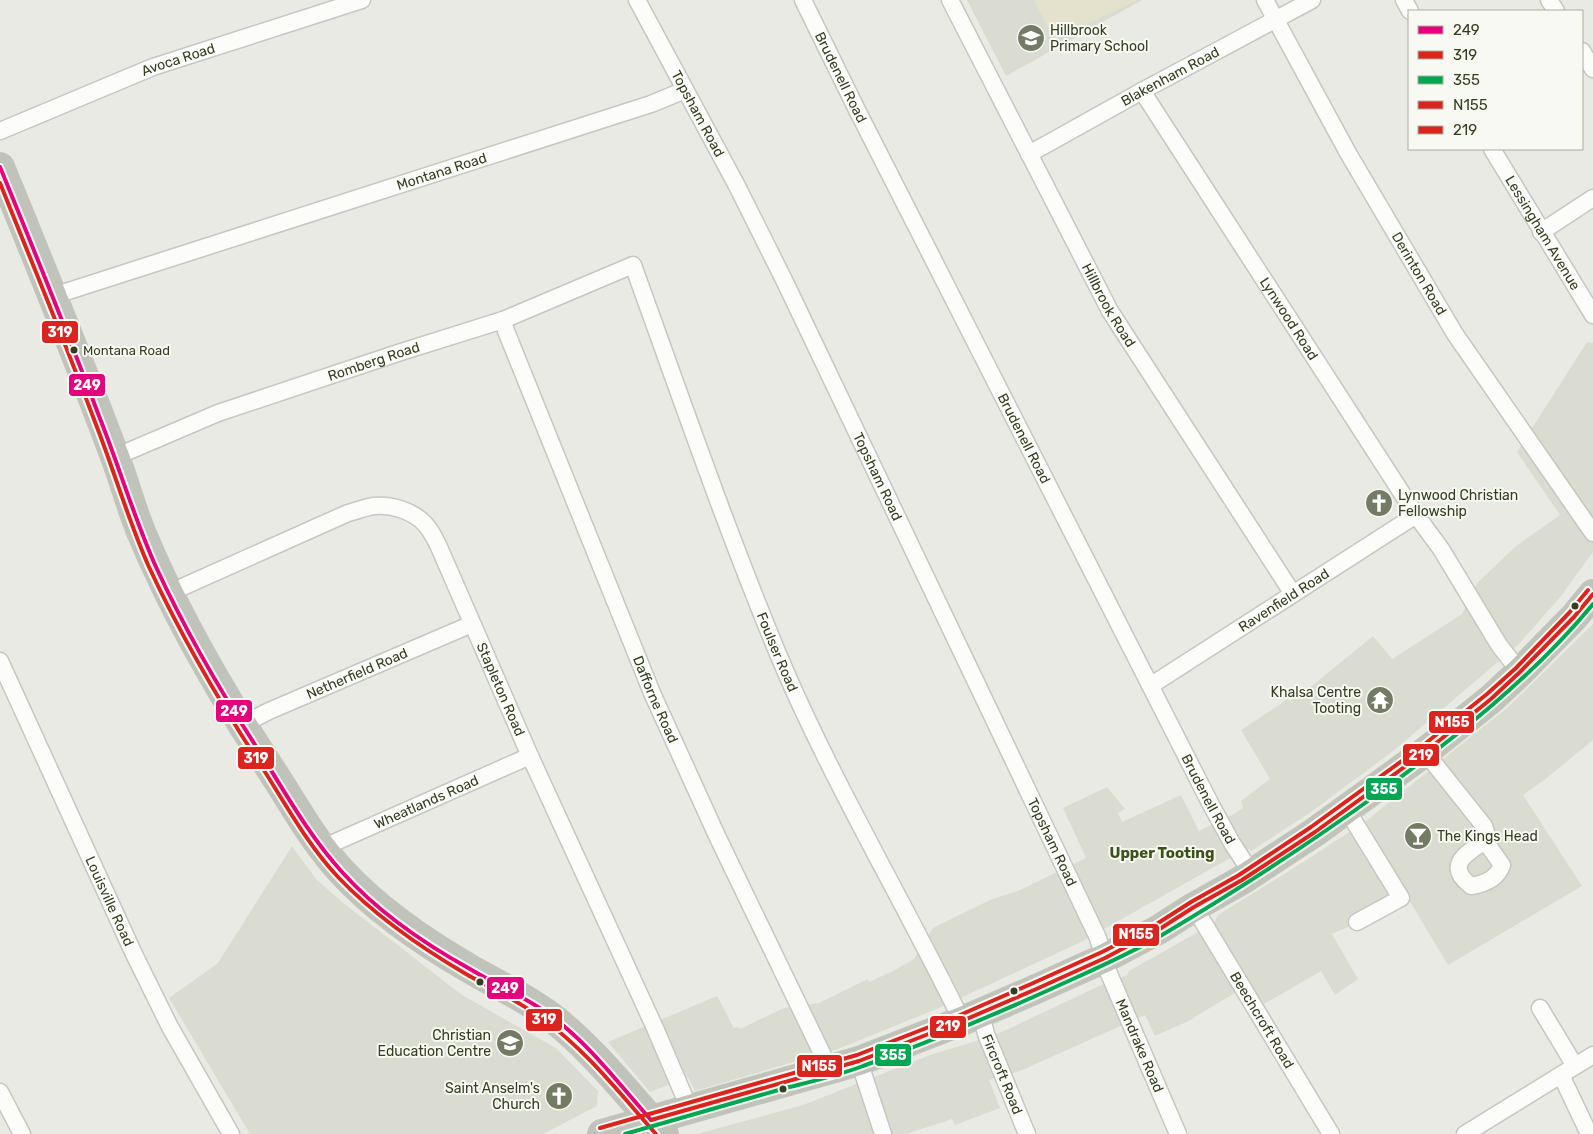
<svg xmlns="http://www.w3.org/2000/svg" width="1593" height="1134" font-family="Rubik,sans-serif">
<rect width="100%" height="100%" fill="#e9eae4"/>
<g fill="#dadcd1">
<path d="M 967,0 L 1142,0 L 1006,76 Z"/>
<path d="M 1587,342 L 1593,343 L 1593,552 L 1561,596 L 1519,644 L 1392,752 L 1308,814 L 1253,850 L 1251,851 L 1249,849 L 1223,862 L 1081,942 L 939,1008 L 838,1049 L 695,1091 L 688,1077 L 650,1092 L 608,1042 L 717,996 L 734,1028 L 738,1027 L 740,1029 L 784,1008 L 819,1003 L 868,979 L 869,982 L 893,971 L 914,959 L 933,928 L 990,900 L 1020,890 L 1086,858 L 1063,808 L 1107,787 L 1125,809 L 1118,813 L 1122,822 L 1181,795 L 1199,831 L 1234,814 L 1243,808 L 1241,801 L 1270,779 L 1241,730 L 1288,699 L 1290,701 L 1313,685 L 1373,636 L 1392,659 L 1462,614 L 1478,582 L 1516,546 L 1560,515 L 1517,452 Z"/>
<path d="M 1593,624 L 1593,740 L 1543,781 L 1523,795 L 1582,886 L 1448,965 L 1409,900 L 1332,934 L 1358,979 L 1335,995 L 1321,971 L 1264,1004 L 1250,984 L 1193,1018 L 1193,1019 L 1155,1036 L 1145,1015 L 1020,1071 L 989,1080 L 1000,1108 L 955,1125 L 952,1119 L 906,1134 L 697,1134 L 803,1105 L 930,1055 L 973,1042 L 1004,1031 L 1097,987 L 1127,975 L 1129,971 L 1214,923 L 1218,915 L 1308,859 L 1366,821 L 1508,707 Z"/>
<path d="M 292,846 L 316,879 L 342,902 L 462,995 L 556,1048 L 598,1091 L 597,1106 L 543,1134 L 250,1134 L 169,998 L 218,963 Z"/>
</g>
<path fill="#e4e2cc" d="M 1034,0 L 1138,0 L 1054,40 Z"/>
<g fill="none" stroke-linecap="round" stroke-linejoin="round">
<g stroke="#c5c7c1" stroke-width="19">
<g id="street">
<path id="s1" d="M 637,0 L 737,186 L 785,282 L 1039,814 L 1098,938 L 1107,969 L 1178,1134"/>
<path id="s2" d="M 803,0 L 857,110 L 1210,803 L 1232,843 L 1252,874"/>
<path id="s3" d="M 950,0 L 1110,311 L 1293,594"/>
<path id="s4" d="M 1265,0 L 1348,153 L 1455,334 L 1593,533"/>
<path d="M 1404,0 L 1410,11"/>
<path d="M 1549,0 L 1556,11"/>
<path d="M 1582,51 L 1593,69"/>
<path id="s5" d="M 1142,91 L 1416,515 L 1441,549 L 1499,645 L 1520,672"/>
<path id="s6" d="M 0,131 L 153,67 L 362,0"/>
<path id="s7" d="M 1492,149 L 1593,315"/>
<path id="s8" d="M 1029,154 L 1142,91 L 1312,0"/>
<path d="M 1541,232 L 1593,198"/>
<path id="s9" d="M 53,296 L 651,104 L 685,90"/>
<path id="s10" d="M 503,320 L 506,331 L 652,693 L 718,838 L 830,1070"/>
<path id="s11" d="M 115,457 L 218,413 L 401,352 L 503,320 L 633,265 C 680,395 725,526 778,654 C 831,780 902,898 962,1021"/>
<path id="s12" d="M 169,593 L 348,513 C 357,511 365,507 374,506 C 391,504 413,511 425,524 C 431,530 435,539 439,547 L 530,756 L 655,1028 L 690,1110"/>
<path id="s13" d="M 0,661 L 133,952 L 170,1027 L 231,1134"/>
<path id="s14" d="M 1150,686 L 1416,515"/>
<path id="s15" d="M 242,725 L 269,711 L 472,624"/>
<path d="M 1425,752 L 1484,826 L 1486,832 L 1485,841 L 1502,865 C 1497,879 1485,884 1471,886 C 1444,865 1467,853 1485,841"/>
<path d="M 1347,810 L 1401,898 L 1357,922"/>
<path id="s16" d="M 322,848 L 530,756"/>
<path id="s17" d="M 1194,907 L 1331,1134"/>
<path d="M 1540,1008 L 1575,1066"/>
<path id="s18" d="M 981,1013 L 986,1034 L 1027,1134"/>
<path d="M 859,1061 L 883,1134"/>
<path d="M 1561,1075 L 1589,1134"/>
<path d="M 0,1092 L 22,1134"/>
<path d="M 1465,1134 L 1593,1055"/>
</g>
</g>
<g stroke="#c3c6bc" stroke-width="30">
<g id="highway">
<path d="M 0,167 C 39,262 78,358 114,454 C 124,480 131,508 142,534 C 176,616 221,693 270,768 C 293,803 313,841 342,872 C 379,912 425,943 472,970 C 498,985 526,998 550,1016 C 594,1050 627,1094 664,1134"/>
<path d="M 602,1134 L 859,1061 L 962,1021 L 1034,990 L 1105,958 L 1158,930 L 1194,907 L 1242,880 L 1315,832 L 1425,752 L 1491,699 L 1520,672 L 1574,617 L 1593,594"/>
</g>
</g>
<use href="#street" stroke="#fcfcfb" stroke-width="16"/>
<use href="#highway" stroke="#bfc3ba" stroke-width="28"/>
<g stroke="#f8f9f2" stroke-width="8">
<path id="bus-1" d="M 0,167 C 34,250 68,333 99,416 C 119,466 134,518 156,567 C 186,632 222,694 261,754 C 286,794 310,837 342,872 C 378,912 423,943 470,969 C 495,984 523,996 547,1013 C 588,1042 618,1083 651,1120"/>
</g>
<g stroke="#f8f9f2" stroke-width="8">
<path id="bus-2" d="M 0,183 C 32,263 65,342 95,422 C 114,470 128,520 149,567 C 181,636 219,701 260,764 C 285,803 307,844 338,877 C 375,916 420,947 466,974 C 492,989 519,1001 543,1019 C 587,1051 620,1094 656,1134"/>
</g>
<g stroke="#f8f9f2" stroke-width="8">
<path id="bus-3" d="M 625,1134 C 677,1119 730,1104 782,1089 C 809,1082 837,1076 863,1066 C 927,1043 989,1017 1051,989 C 1088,972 1126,956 1162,935 C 1236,891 1309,844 1379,793 C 1456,737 1532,678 1593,604"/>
</g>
<g stroke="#f8f9f2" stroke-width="8">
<path id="bus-4" d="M 600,1128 L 857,1055 L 960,1015 L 1031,984 L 1102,952 L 1155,925 L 1191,902 L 1239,875 L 1311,827 L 1421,747 L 1487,694 L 1516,668 L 1569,613 L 1588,590"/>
</g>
<g stroke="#f8f9f2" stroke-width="8">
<path id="bus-5" d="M 651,1120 L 859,1061 L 962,1021 L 1034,990 L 1105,958 L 1158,930 L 1194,907 L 1242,880 L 1315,832 L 1425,752 L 1491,699 L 1520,672 L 1574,617 L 1593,594"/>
</g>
<use href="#bus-1" stroke="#e5007d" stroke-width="4"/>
<use href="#bus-2" stroke="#dc241f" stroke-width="4"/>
<use href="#bus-3" stroke="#00a651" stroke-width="4"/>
<use href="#bus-4" stroke="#dc241f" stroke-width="4"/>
<use href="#bus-5" stroke="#dc241f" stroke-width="4"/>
</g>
<defs>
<g id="school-disc" transform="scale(1.4375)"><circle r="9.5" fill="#737b65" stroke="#f8f9f2"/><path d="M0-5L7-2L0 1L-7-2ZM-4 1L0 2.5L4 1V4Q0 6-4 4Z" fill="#fff"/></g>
<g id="church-disc" transform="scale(1.4375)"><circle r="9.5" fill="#737b65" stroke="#f8f9f2"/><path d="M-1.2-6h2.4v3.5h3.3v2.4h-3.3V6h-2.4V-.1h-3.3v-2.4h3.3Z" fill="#fff"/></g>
<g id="temple-disc" transform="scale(1.4375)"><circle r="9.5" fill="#737b65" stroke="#f8f9f2"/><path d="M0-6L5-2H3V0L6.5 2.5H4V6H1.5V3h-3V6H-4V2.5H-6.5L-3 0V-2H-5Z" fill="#fff"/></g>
<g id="bar-disc" transform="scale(1.4375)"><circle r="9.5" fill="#737b65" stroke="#f8f9f2"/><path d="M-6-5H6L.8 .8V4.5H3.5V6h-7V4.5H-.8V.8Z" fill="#fff"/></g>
</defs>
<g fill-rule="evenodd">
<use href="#school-disc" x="1031" y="38"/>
<use href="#church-disc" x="1379" y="503"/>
<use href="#temple-disc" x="1380" y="700"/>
<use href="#bar-disc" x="1418" y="836"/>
<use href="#school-disc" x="510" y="1043"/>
<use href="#church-disc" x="559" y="1096"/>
</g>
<g fill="#333f20" stroke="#f8f9f2" stroke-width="2">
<circle cx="74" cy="350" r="4.5"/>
<circle cx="1575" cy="606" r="4.5"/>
<circle cx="480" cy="982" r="4.5"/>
<circle cx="1014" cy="991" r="4.5"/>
<circle cx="783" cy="1089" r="4.5"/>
</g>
<g text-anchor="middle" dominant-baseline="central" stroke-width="4" stroke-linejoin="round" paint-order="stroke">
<g font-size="13" fill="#333f20" stroke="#f8f9f2" text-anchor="start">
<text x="83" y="350">Montana Road</text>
</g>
<g font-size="14" fill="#333f20" stroke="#f8f9f2" text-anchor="start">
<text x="1050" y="30">Hillbrook<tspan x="1050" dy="16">Primary School</tspan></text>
<text x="1398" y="495">Lynwood Christian<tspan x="1398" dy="16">Fellowship</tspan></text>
<text x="1361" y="692" text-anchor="end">Khalsa Centre<tspan x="1361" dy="16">Tooting</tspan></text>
<text x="1437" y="836">The Kings Head</text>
<text x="491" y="1035" text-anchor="end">Christian<tspan x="491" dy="16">Education Centre</tspan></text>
<text x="540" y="1088" text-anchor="end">Saint Anselm's<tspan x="540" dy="16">Church</tspan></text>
</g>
<g font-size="14" fill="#333f20" stroke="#f8f9f2">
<text stroke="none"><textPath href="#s6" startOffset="192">Avoca Road</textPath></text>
<text stroke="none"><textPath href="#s8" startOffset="161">Blakenham Road</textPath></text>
<text stroke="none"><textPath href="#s2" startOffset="86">Brudenell Road</textPath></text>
<text stroke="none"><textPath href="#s1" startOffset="129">Topsham Road</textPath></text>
<text stroke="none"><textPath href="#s9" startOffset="408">Montana Road</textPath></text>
<text stroke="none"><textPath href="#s7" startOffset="98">Lessingham Avenue</textPath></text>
<text stroke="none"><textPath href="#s4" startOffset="314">Derinton Road</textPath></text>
<text stroke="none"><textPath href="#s3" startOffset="344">Hillbrook Road</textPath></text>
<text stroke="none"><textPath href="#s5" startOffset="271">Lynwood Road</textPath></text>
<text stroke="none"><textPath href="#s11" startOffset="276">Romberg Road</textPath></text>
<text stroke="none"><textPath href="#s2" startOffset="491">Brudenell Road</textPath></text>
<text stroke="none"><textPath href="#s1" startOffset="534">Topsham Road</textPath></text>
<text stroke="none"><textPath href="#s14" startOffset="159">Ravenfield Road</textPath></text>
<text stroke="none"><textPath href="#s11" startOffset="966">Foulser Road</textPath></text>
<text stroke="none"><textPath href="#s15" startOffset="126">Netherfield Road</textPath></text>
<text stroke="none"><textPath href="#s12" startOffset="461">Stapleton Road</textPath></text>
<text stroke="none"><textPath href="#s10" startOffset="409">Dafforne Road</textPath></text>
<text stroke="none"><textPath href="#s2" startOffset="896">Brudenell Road</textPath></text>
<text stroke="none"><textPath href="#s16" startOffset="114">Wheatlands Road</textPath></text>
<text stroke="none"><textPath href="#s1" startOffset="939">Topsham Road</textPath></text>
<text stroke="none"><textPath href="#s13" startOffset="264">Louisville Road</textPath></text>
<text stroke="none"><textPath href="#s17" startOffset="132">Beechcroft Road</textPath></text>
<text stroke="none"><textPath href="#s1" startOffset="1161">Mandrake Road</textPath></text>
<text stroke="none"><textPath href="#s18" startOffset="65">Fircroft Road</textPath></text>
</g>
<g font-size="15" font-weight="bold" fill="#3c521b" stroke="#f8f9f2">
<text x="1162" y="853">Upper Tooting</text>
</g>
</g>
<g stroke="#f8f9f2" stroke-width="2">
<rect x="41" y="320" width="38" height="24" rx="5" fill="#dc241f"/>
<rect x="68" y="373" width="38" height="24" rx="5" fill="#e5007d"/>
<rect x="215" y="699" width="38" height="24" rx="5" fill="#e5007d"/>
<rect x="1428" y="710" width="47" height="24" rx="5" fill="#dc241f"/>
<rect x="1402" y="743" width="38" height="24" rx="5" fill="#dc241f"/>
<rect x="237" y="746" width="38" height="24" rx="5" fill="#dc241f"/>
<rect x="1365" y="777" width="38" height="24" rx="5" fill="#00a651"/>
<rect x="1112" y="923" width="48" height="24" rx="5" fill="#dc241f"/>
<rect x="486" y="976" width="39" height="24" rx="5" fill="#e5007d"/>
<rect x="525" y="1008" width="38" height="24" rx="5" fill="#dc241f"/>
<rect x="929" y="1015" width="38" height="24" rx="5" fill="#dc241f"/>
<rect x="874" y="1043" width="38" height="24" rx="5" fill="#00a651"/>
<rect x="796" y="1054" width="47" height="24" rx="5" fill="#dc241f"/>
</g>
<g font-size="14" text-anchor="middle" font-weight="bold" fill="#fff">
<text x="60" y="337">319</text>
<text x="87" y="390">249</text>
<text x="234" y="716">249</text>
<text x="1452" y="727">N155</text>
<text x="1421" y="760">219</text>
<text x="256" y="763">319</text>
<text x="1384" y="794">355</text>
<text x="1136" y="939">N155</text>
<text x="505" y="993">249</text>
<text x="544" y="1024">319</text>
<text x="948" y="1031">219</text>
<text x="893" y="1060">355</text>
<text x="819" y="1071">N155</text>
</g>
<rect x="1408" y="10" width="175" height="140" fill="#f8f9f2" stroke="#a9af9e"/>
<rect x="1418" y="26" width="25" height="8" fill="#e5007d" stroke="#a9af9e"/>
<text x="1453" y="35" font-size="15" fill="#333f20">249</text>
<rect x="1418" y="51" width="25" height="8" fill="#dc241f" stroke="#a9af9e"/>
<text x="1453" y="60" font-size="15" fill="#333f20">319</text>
<rect x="1418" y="76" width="25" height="8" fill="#00a651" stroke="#a9af9e"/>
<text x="1453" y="85" font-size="15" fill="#333f20">355</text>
<rect x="1418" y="101" width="25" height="8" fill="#dc241f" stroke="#a9af9e"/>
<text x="1453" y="110" font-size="15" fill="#333f20">N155</text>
<rect x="1418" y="126" width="25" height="8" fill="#dc241f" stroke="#a9af9e"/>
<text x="1453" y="135" font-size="15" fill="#333f20">219</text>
</svg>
